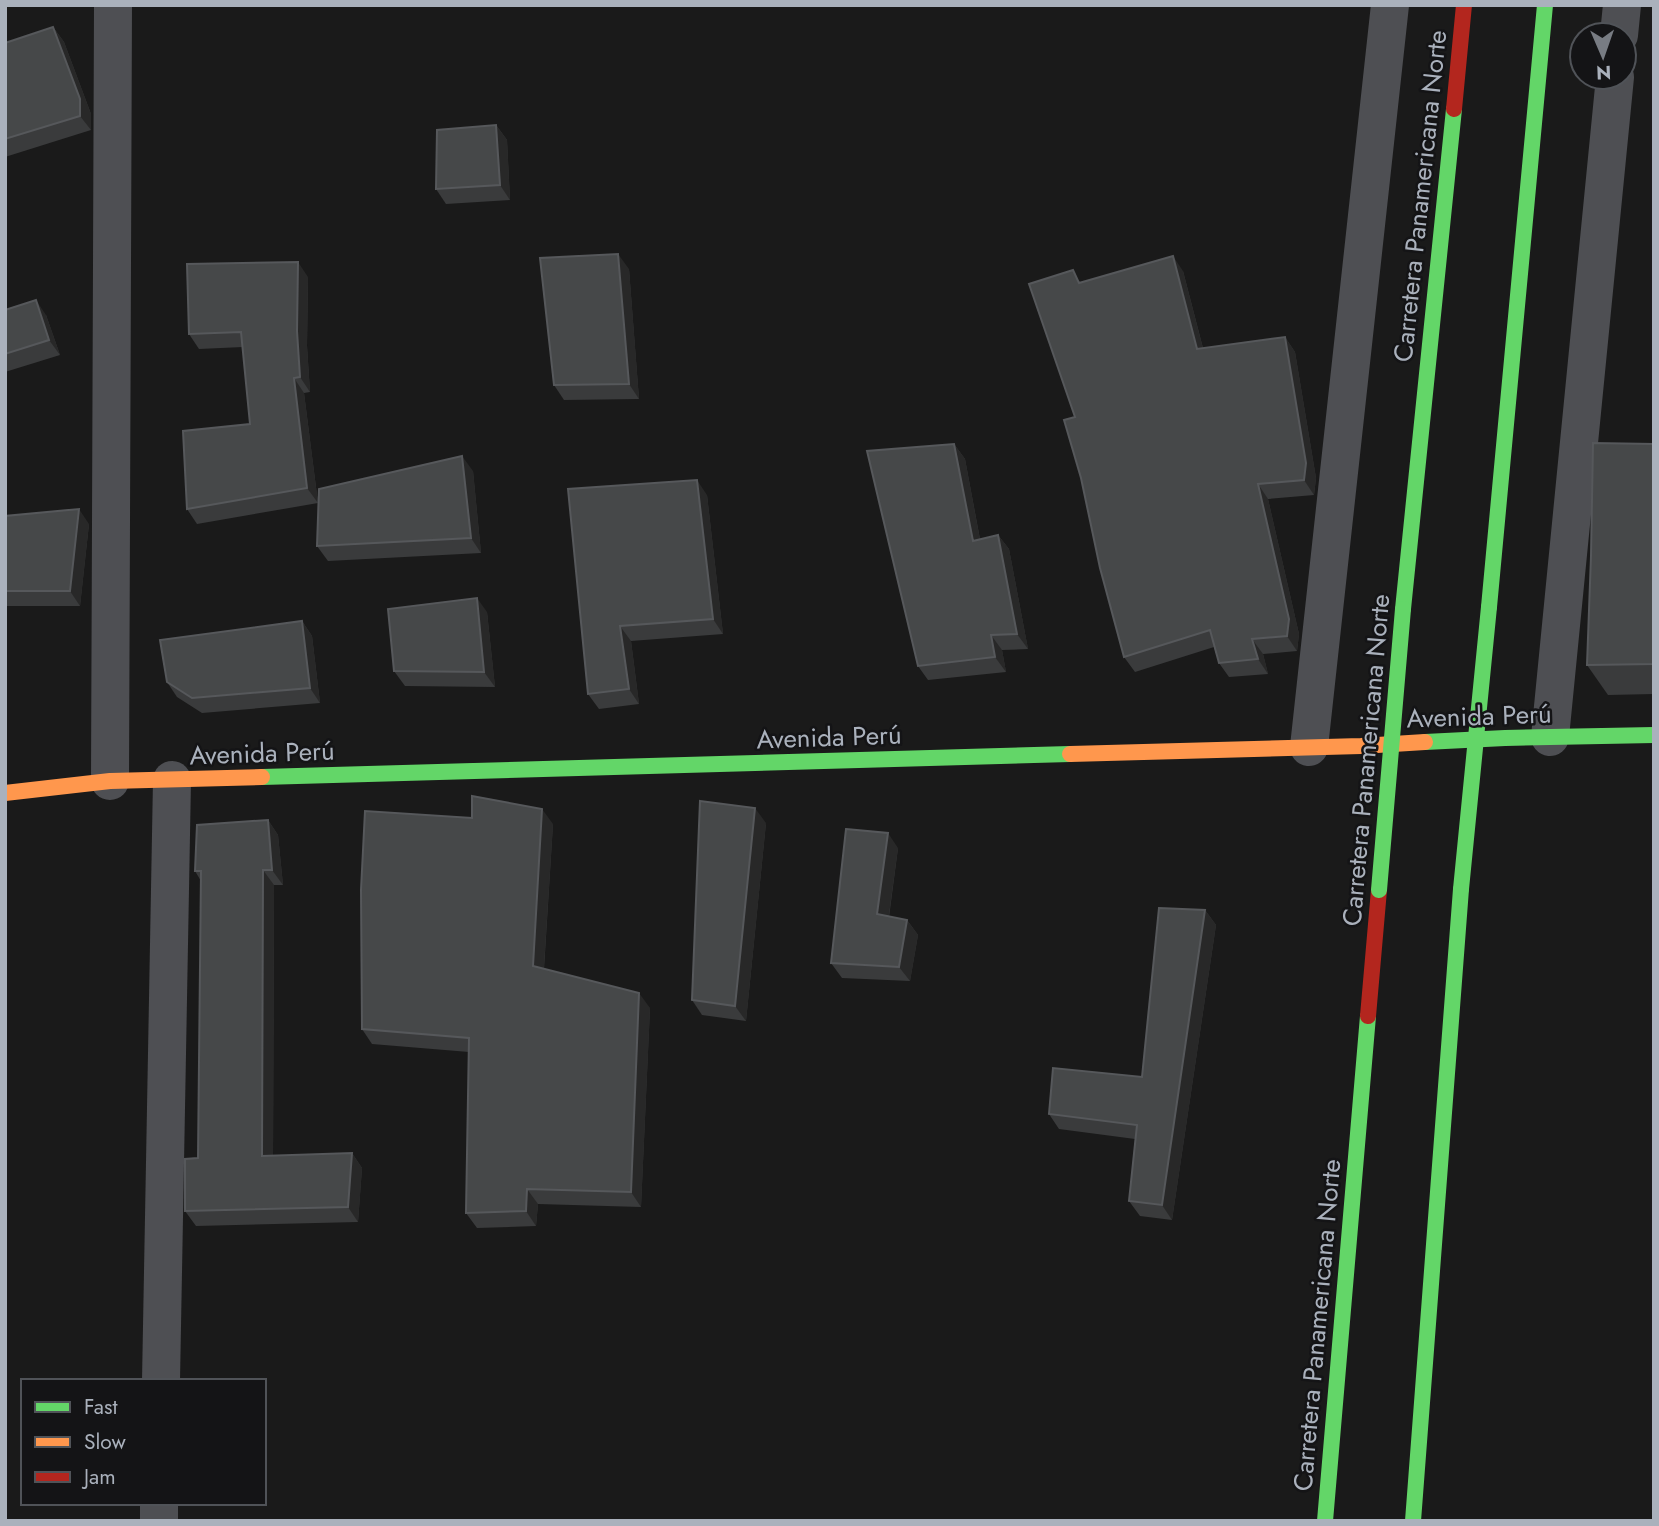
<svg xmlns="http://www.w3.org/2000/svg" width="1659" height="1526" font-family="Jost,sans-serif">
<rect width="100%" height="100%" fill="#1a1a1a"/>
<g fill="none" stroke-linecap="round" stroke-linejoin="round">
<g stroke="#4e4f53" stroke-width="38">
<path d="M 1619,35 L 1622,5"/>
<path d="M 1550,737 L 1615,77"/>
<path d="M 1309,747 L 1390,5"/>
<path d="M 110,781 L 113,5"/>
<path d="M 161,1381 L 172,780"/>
<path d="M 159,1521 L 159,1503"/>
</g>
<g stroke="#63d668" stroke-width="16">
<path d="M 1489,607 L 1545,5"/>
<path d="M 1403,609 L 1454,109"/>
<path d="M 1425,742 L 1505,738 L 1654,735"/>
<path d="M 262,777 L 1070,754"/>
<path d="M 1325,1521 L 1368,1016"/>
<path d="M 1413,1521 L 1461,889"/>
</g>
<g stroke="#ff974d" stroke-width="16">
<path d="M 1070,754 L 1361,746 L 1425,742"/>
<path d="M 5,793 L 110,781 L 262,777"/>
</g>
<g stroke="#b3261e" stroke-width="16">
<path d="M 1454,109 L 1464,5"/>
<path d="M 1368,1016 L 1379,890"/>
</g>
<g stroke="#63d668" stroke-width="16">
<path d="M 1461,889 L 1489,607"/>
<path d="M 1379,890 L 1403,609"/>
</g>
</g>
<g fill="#3a3b3c">
<path d="M 53,27 L 64,42 L 91,114 L 91,130 L 5,157 L 5,43 Z"/>
<path d="M 496,125 L 507,140 L 510,200 L 446,204 L 436,189 Z"/>
<path d="M 629,269 L 639,399 L 564,400 L 554,385 Z"/>
<path d="M 1183,271 L 1203,348 L 1285,337 L 1295,352 L 1316,478 L 1314,495 L 1268,499 L 1299,634 L 1297,651 L 1263,654 L 1268,674 L 1229,677 L 1219,663 L 1214,647 L 1135,672 L 1124,657 L 1075,417 L 1082,283 Z"/>
<path d="M 308,277 L 307,346 L 310,392 L 304,393 L 318,503 L 197,524 L 187,509 L 250,424 L 243,347 L 199,349 L 189,334 Z"/>
<path d="M 5,310 L 46,315 L 60,355 L 5,372 Z"/>
<path d="M 954,444 L 965,459 L 980,539 L 998,535 L 1009,549 L 1028,649 L 1002,650 L 1006,672 L 928,680 L 918,666 Z"/>
<path d="M 1654,444 L 1654,694 L 1608,695 L 1587,665 Z"/>
<path d="M 473,471 L 481,553 L 328,561 L 317,546 Z"/>
<path d="M 568,489 L 707,495 L 723,634 L 631,641 L 639,704 L 599,709 L 588,694 Z"/>
<path d="M 5,516 L 89,524 L 80,606 L 5,606 Z"/>
<path d="M 487,612 L 495,687 L 405,686 L 394,671 Z"/>
<path d="M 302,621 L 312,636 L 320,703 L 202,713 L 177,697 L 167,682 Z"/>
<path d="M 472,818 L 553,824 L 544,969 L 650,1008 L 641,1207 L 538,1204 L 536,1226 L 477,1228 L 466,1213 L 469,1052 L 372,1044 L 362,1029 Z"/>
<path d="M 268,820 L 278,835 L 283,885 L 274,885 L 273,1156 L 352,1153 L 362,1168 L 358,1222 L 196,1226 L 185,1211 L 198,1158 L 201,881 L 195,871 Z"/>
<path d="M 766,823 L 746,1021 L 702,1015 L 692,1000 Z"/>
<path d="M 898,848 L 889,917 L 907,920 L 918,935 L 910,981 L 842,978 L 831,963 Z"/>
<path d="M 1205,910 L 1216,925 L 1172,1220 L 1140,1216 L 1129,1201 L 1135,1139 L 1059,1129 L 1049,1114 L 1142,1077 Z"/>
</g>
<g fill="#282828">
<path d="M 53,27 L 64,42 L 91,114 L 91,130 L 80,116 Z"/>
<path d="M 496,125 L 507,140 L 510,200 L 500,185 Z"/>
<path d="M 618,254 L 629,269 L 639,399 L 629,384 Z"/>
<path d="M 1173,256 L 1183,271 L 1207,364 L 1197,349 Z"/>
<path d="M 298,262 L 308,277 L 307,346 L 310,392 L 300,377 L 297,331 Z"/>
<path d="M 36,300 L 46,315 L 60,355 L 49,340 Z"/>
<path d="M 1285,337 L 1295,352 L 1316,478 L 1314,495 L 1304,480 Z"/>
<path d="M 294,378 L 304,393 L 318,503 L 307,488 Z"/>
<path d="M 954,444 L 965,459 L 983,556 L 973,541 Z"/>
<path d="M 462,456 L 473,471 L 481,553 L 471,538 Z"/>
<path d="M 697,480 L 707,495 L 723,634 L 713,619 Z"/>
<path d="M 1258,484 L 1268,499 L 1299,634 L 1297,651 L 1287,636 Z"/>
<path d="M 79,509 L 89,524 L 80,606 L 70,591 Z"/>
<path d="M 998,535 L 1009,549 L 1028,649 L 1017,634 Z"/>
<path d="M 477,598 L 487,612 L 495,687 L 484,672 Z"/>
<path d="M 302,621 L 312,636 L 320,703 L 310,688 Z"/>
<path d="M 620,626 L 631,641 L 639,704 L 629,689 Z"/>
<path d="M 991,635 L 1002,650 L 1006,672 L 995,657 Z"/>
<path d="M 1252,639 L 1263,654 L 1268,674 L 1258,659 Z"/>
<path d="M 755,808 L 766,823 L 746,1021 L 735,1006 Z"/>
<path d="M 542,809 L 553,824 L 543,981 L 533,966 Z"/>
<path d="M 268,820 L 278,835 L 283,885 L 272,870 Z"/>
<path d="M 888,833 L 898,848 L 887,929 L 877,914 Z"/>
<path d="M 263,870 L 274,885 L 273,1171 L 262,1156 Z"/>
<path d="M 1205,910 L 1216,925 L 1172,1220 L 1162,1205 Z"/>
<path d="M 907,920 L 918,935 L 910,981 L 899,967 Z"/>
<path d="M 639,993 L 650,1008 L 641,1207 L 631,1192 Z"/>
<path d="M 352,1153 L 362,1168 L 358,1222 L 348,1207 Z"/>
<path d="M 527,1189 L 538,1204 L 536,1226 L 526,1211 Z"/>
</g>
<g fill="#464849" stroke="#56585b" stroke-width="2">
<path d="M 53,27 L 80,99 L 80,116 L 5,139 L 5,43 Z"/>
<path d="M 496,125 L 500,185 L 436,189 L 437,130 Z"/>
<path d="M 618,254 L 629,384 L 554,385 L 540,258 Z"/>
<path d="M 1173,256 L 1197,349 L 1285,337 L 1306,463 L 1304,480 L 1258,484 L 1289,619 L 1287,636 L 1252,639 L 1258,659 L 1219,663 L 1210,630 L 1124,657 L 1100,568 L 1081,478 L 1064,420 L 1075,417 L 1029,284 L 1073,270 L 1079,283 Z"/>
<path d="M 298,262 L 297,331 L 300,377 L 294,378 L 307,488 L 187,509 L 183,431 L 250,424 L 241,332 L 189,334 L 187,264 Z"/>
<path d="M 36,300 L 49,340 L 5,354 L 5,310 Z"/>
<path d="M 1593,443 L 1654,444 L 1654,664 L 1587,665 L 1591,556 Z"/>
<path d="M 954,444 L 973,541 L 998,535 L 1017,634 L 991,635 L 995,657 L 918,666 L 867,451 Z"/>
<path d="M 462,456 L 471,538 L 317,546 L 319,489 Z"/>
<path d="M 697,480 L 713,619 L 620,626 L 629,689 L 588,694 L 568,489 Z"/>
<path d="M 79,509 L 70,591 L 5,591 L 5,516 Z"/>
<path d="M 477,598 L 484,672 L 394,671 L 388,609 Z"/>
<path d="M 302,621 L 310,688 L 192,698 L 167,682 L 160,640 Z"/>
<path d="M 472,796 L 542,809 L 533,966 L 639,993 L 631,1192 L 527,1189 L 526,1211 L 466,1213 L 469,1038 L 362,1029 L 361,890 L 365,811 L 472,818 Z"/>
<path d="M 700,801 L 755,808 L 735,1006 L 692,1000 Z"/>
<path d="M 268,820 L 272,870 L 263,870 L 262,1156 L 352,1153 L 348,1207 L 185,1211 L 185,1159 L 198,1158 L 201,871 L 195,871 L 197,825 Z"/>
<path d="M 846,829 L 888,833 L 877,914 L 907,920 L 899,967 L 831,963 Z"/>
<path d="M 1159,908 L 1205,910 L 1162,1205 L 1129,1201 L 1137,1125 L 1049,1114 L 1053,1068 L 1142,1077 Z"/>
</g>
<g text-anchor="middle" dominant-baseline="central" stroke-width="5" stroke-linejoin="round" paint-order="stroke">
<g font-size="26" fill="#aab1bc" stroke="#141416">
<text transform="translate(1420 196) rotate(-84)">Carretera Panamericana Norte</text>
<text transform="translate(1479 716) rotate(-2)">Avenida Perú</text>
<text transform="translate(829 737) rotate(-2)">Avenida Perú</text>
<text transform="translate(262 753) rotate(-2)">Avenida Perú</text>
<text transform="translate(1366 760) rotate(-85)">Carretera Panamericana Norte</text>
<text transform="translate(1317 1325) rotate(-85)">Carretera Panamericana Norte</text>
</g>
</g>
<rect width="1659" height="1526" fill="none" stroke="#aab1bc" stroke-width="14"/>
<rect x="21" y="1379" width="245" height="126" fill="#141416" stroke="#505358" stroke-width="2"/>
<rect x="35" y="1402" width="35" height="10" fill="#63d668" stroke="#505358" stroke-width="2"/>
<text x="84" y="1414" font-size="21" fill="#aab1bc">Fast</text>
<rect x="35" y="1437" width="35" height="10" fill="#ff974d" stroke="#505358" stroke-width="2"/>
<text x="84" y="1449" font-size="21" fill="#aab1bc">Slow</text>
<rect x="35" y="1472" width="35" height="10" fill="#b3261e" stroke="#505358" stroke-width="2"/>
<text x="84" y="1484" font-size="21" fill="#aab1bc">Jam</text>
<g transform="translate(1603 56) rotate(178)"><circle r="33" fill="#141416" stroke="#505358" stroke-width="2"/>
<path d="M0-5L12 26L0 18L-12 26Z" fill="#787c83"/>
<text y="-10" font-size="19" font-weight="bold" text-anchor="middle" fill="#aab1bc">N</text>
</g>
</svg>
